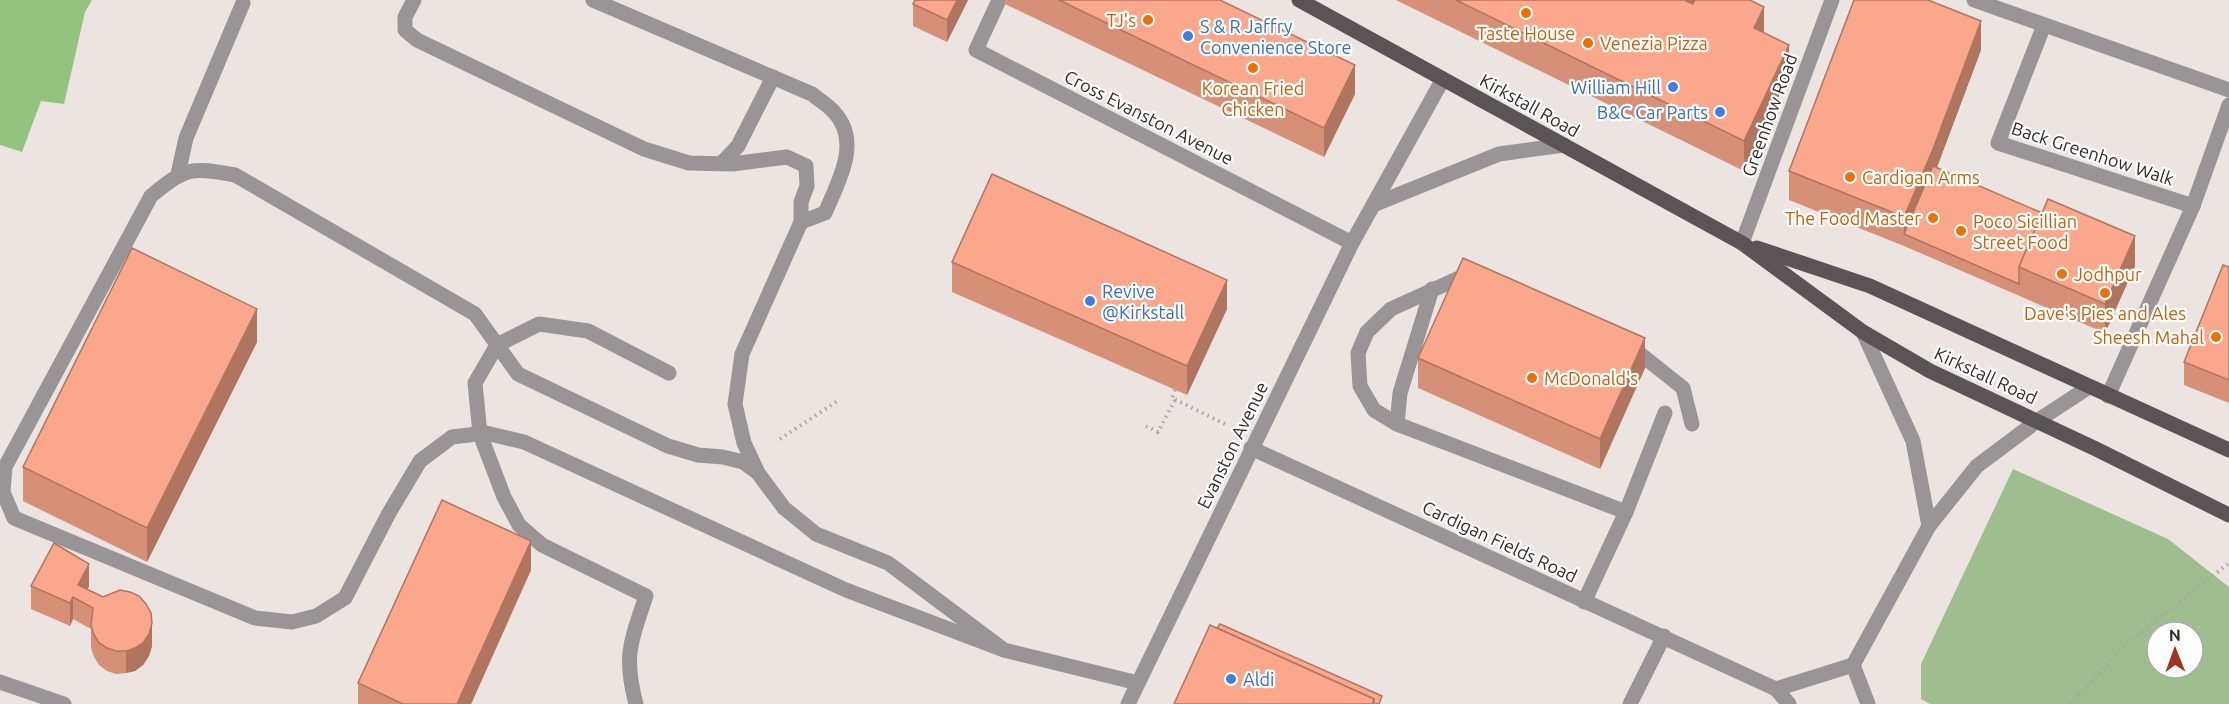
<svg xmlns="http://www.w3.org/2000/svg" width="2229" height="704" font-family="Ubuntu,sans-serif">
<rect width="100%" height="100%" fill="#ece4e0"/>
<path fill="#9ebe90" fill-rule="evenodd" d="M 2013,469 L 2168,539 L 2229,587 L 2229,704 L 1930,704 L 1921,699 L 1921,664 ZM 2157,632 L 2193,632 L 2193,668 L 2157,668 Z"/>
<path fill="#94c37f" d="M 0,0 L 92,0 L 85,12 L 64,104 L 41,101 L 22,152 L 0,145 Z"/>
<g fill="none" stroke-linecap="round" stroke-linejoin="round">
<g stroke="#aaa4a1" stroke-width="4" stroke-dasharray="1.5 4.5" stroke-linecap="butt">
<path d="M 1175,390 L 1172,398 L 1227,425"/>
<path d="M 1146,426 L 1158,432 L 1175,400"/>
<path d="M 780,439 L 839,400"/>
<path d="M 2070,704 L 2129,642 L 2229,563"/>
</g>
<g stroke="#999597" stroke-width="15">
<path d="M 414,0 L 405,17 L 405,30 L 417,40 L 644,149 L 689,163 L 732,164 L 787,157 L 806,166 L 807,186 L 801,202 L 801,222 L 742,354 L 735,404 L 744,443 L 758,473 L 784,508 L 816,534 L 888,563 L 1004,650 L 1138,683"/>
<path d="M 593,0 L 812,94 C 819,100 828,105 834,112 C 862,142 838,182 825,213 L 801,222"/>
<path d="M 999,0 L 976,50 L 1352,243"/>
<path d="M 2044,25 L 1998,143 L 2193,206"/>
<path d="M 722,163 L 738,146 L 773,77"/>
<path d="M 178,174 L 186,138 L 243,3"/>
<path d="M 1472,279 L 1459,278 L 1391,309 L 1367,332 L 1358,353 L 1360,386 L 1374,410 L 1397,424 L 1626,512"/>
<path d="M 1863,332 L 1913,441 L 1929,526"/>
<path d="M 1629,345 L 1683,388 L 1692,424"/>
<path d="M 2108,396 L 2193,206 L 2229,105"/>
<path d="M 1397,424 L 1400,393 L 1432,289"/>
<path d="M 1251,448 L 1776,689 L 1789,704"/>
<path d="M 758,473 L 743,462 L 723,457 L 698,455 L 668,446 L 518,374 L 475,314 L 235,175 C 189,167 187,167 151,196 L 5,467 L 3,492 L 14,518 L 255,618 L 292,622 L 316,616 L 345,598 L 389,513 L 420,461 L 452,437 L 486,433 L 524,442 L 846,590 L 1004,650"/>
<path d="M 1584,602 L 1626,512 L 1665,413"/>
<path d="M 1853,665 L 1868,704"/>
<path d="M 0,682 L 64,704"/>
<path d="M 1776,689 L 1853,665 L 1929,526 L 1977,466 L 2037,421 L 2089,387"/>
<path d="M 636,704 C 623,655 631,641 646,596 L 542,545 L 519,525 L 504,497 L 480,434 L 475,383 L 497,345 L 539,324 L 588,331 L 669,373"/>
<path d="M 1630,704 L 1664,636"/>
</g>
<g stroke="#999597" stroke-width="15">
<path d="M 1974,0 L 2229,90"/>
<path d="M 1373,205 L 1499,154 L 1564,145"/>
<path d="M 1742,243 L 1832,0"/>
<path d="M 1128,704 L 1352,243 L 1443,79"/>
</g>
<g stroke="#5a5456" stroke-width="15">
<path d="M 1299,0 L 1742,243 L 1863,332 L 1930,371 L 2096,449 L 2229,515"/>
<path d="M 1757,248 L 1870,286 L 2229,450"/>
</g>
</g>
<g fill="#d79078">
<path d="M 915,0 L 968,0 L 947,42 L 913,26 L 913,4 Z"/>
<path d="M 1005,0 L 1220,0 L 1355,94 L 1324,157 L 1005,4 Z"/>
<path d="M 1396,0 L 1750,0 L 1764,33 L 1789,74 L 1744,171 Z"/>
<path d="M 1981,50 L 1937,167 L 2135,266 L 2105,333 L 1904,246 L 1789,200 L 1789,171 Z"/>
<path d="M 952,262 L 1227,309 L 1187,395 L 952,292 Z"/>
<path d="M 2229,267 L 2229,403 L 2184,385 L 2184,362 Z"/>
<path d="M 257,342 L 147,562 L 23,501 L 23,467 Z"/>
<path d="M 1418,358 L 1645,368 L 1600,469 L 1418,388 Z"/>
<path d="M 531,570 L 471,704 L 358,704 L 358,683 Z"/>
<path d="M 31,586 L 89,586 L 87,590 L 152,646 L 149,656 L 143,665 L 135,671 L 126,673 L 116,674 L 107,671 L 99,665 L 94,657 L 91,648 L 91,629 L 73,619 L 70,626 L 31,609 Z"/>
</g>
<g fill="#af7561">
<path d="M 957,0 L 968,0 L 947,42 L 947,20 Z"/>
<path d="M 1686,0 L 1695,0 L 1695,9 L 1686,1 Z"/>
<path d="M 1764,7 L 1764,36 L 1754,28 Z"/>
<path d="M 1981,21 L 1981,50 L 1933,178 L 1904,234 L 1904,217 Z"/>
<path d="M 1789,45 L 1789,74 L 1744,171 L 1744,141 Z"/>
<path d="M 1355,65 L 1355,94 L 1324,157 L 1324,128 Z"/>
<path d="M 2135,236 L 2135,266 L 2105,333 L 2105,304 Z"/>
<path d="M 1227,280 L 1227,309 L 1187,395 L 1187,366 Z"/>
<path d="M 257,309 L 257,342 L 147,562 L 147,528 Z"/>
<path d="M 1645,338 L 1645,368 L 1600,469 L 1600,439 Z"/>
<path d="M 531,541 L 531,570 L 471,704 L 457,704 Z"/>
<path d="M 89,564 L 89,586 L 82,601 L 78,585 Z"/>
<path d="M 73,597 L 73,619 L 70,626 L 70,603 Z"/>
<path d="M 152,623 L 152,646 L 149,656 L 143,665 L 135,671 L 126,673 L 126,651 Z"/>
</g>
<g fill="#faa78b" stroke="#af7561" stroke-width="1.5">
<path d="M 915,0 L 957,0 L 947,20 L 913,4 Z"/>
<path d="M 1059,0 L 1220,0 L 1355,65 L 1324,128 Z"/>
<path d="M 1456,0 L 1686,0 L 1686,1 L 1693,4 L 1695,0 L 1750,0 L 1764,7 L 1754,28 L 1789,45 L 1744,141 Z"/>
<path d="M 1854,0 L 1928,0 L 1981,21 L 1933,149 L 1904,217 L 1789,171 Z"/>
<path d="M 1933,166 L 2042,213 L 2019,267 L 2019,284 L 1904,234 Z"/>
<path d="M 992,174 L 1227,280 L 1187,366 L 952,262 Z"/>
<path d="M 2048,199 L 2135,236 L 2105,304 L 2019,267 Z"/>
<path d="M 132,248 L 257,309 L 147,528 L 23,467 Z"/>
<path d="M 1463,258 L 1645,338 L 1600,439 L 1418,358 Z"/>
<path d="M 2223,265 L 2229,267 L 2229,380 L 2184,362 Z"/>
<path d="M 442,500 L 531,541 L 457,704 L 403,704 L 358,683 Z"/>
<path d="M 54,543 L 89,564 L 78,585 L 103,597 L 120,590 L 130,592 L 139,596 L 146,604 L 151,613 L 152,623 L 149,634 L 143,643 L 135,648 L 126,651 L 116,651 L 107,648 L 99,643 L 94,635 L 91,625 L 93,608 L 73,597 L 70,603 L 31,586 Z"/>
<path d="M 1220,624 L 1382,696 L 1379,704 L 1374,704 L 1374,699 L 1217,628 Z"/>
<path d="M 1210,625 L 1374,699 L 1372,704 L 1174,704 Z"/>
</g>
<g fill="#e8710a" stroke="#fff" stroke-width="2">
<circle cx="1526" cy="13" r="6"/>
<circle cx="1148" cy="20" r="6"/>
<circle cx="1588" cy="43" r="6"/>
<circle cx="1253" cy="68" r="6"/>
<circle cx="1850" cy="177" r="6"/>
<circle cx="1933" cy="218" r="6"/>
<circle cx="1961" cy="231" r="6"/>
<circle cx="2062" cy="274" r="6"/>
<circle cx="2105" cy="293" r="6"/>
<circle cx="2216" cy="337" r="6"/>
<circle cx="1532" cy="378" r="6"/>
</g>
<g fill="#3f7fe0" stroke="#fff" stroke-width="2">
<circle cx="1188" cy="36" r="6"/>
<circle cx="1673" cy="87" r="6"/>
<circle cx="1720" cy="112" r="6"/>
<circle cx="1090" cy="301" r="6"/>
<circle cx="1231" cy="679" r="6"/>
</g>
<g text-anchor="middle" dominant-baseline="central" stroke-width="4.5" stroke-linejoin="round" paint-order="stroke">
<g font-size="18" fill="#c56008" stroke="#fff" text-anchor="start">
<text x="1136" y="20" text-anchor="end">TJ's</text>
<text x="1526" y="33" text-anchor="middle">Taste House</text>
<text x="1600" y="43">Venezia Pizza</text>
<text x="1253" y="88" text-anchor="middle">Korean Fried<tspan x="1253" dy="21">Chicken</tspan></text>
<text x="1862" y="177">Cardigan Arms</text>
<text x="1921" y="218" text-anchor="end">The Food Master</text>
<text x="1973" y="221">Poco Sicillian<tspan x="1973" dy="21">Street Food</tspan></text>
<text x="2074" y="274">Jodhpur</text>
<text x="2105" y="313" text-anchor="middle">Dave's Pies and Ales</text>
<text x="2204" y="337" text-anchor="end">Sheesh Mahal</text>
<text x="1544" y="378">McDonald's</text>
</g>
<g font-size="18" fill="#366cbe" stroke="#fff" text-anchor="start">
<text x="1200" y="26">S &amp; R Jaffry<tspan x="1200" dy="21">Convenience Store</tspan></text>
<text x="1661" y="87" text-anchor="end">William Hill</text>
<text x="1708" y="112" text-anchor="end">B&amp;C Car Parts</text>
<text x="1102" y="291">Revive<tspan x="1102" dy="21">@Kirkstall</tspan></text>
<text x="1243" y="679">Aldi</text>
</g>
<g font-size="18" fill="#2c2927" stroke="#fff">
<text transform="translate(1530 105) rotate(29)">Kirkstall Road</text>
<text transform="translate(1769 115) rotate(-70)">Greenhow Road</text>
<text transform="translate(1149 117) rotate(27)">Cross Evanston Avenue</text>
<text transform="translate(2093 153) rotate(18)">Back Greenhow Walk</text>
<text transform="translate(1986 375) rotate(25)">Kirkstall Road</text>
<text transform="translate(1232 445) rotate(-64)">Evanston Avenue</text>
<text transform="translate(1500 541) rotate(25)">Cardigan Fields Road</text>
</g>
</g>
<g transform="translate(2175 650) rotate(359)"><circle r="28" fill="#ffffff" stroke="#aba9a9" stroke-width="1.5"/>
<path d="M0-4.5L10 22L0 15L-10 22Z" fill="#9e3521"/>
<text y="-9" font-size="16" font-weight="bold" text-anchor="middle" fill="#2c2927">N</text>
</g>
</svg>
